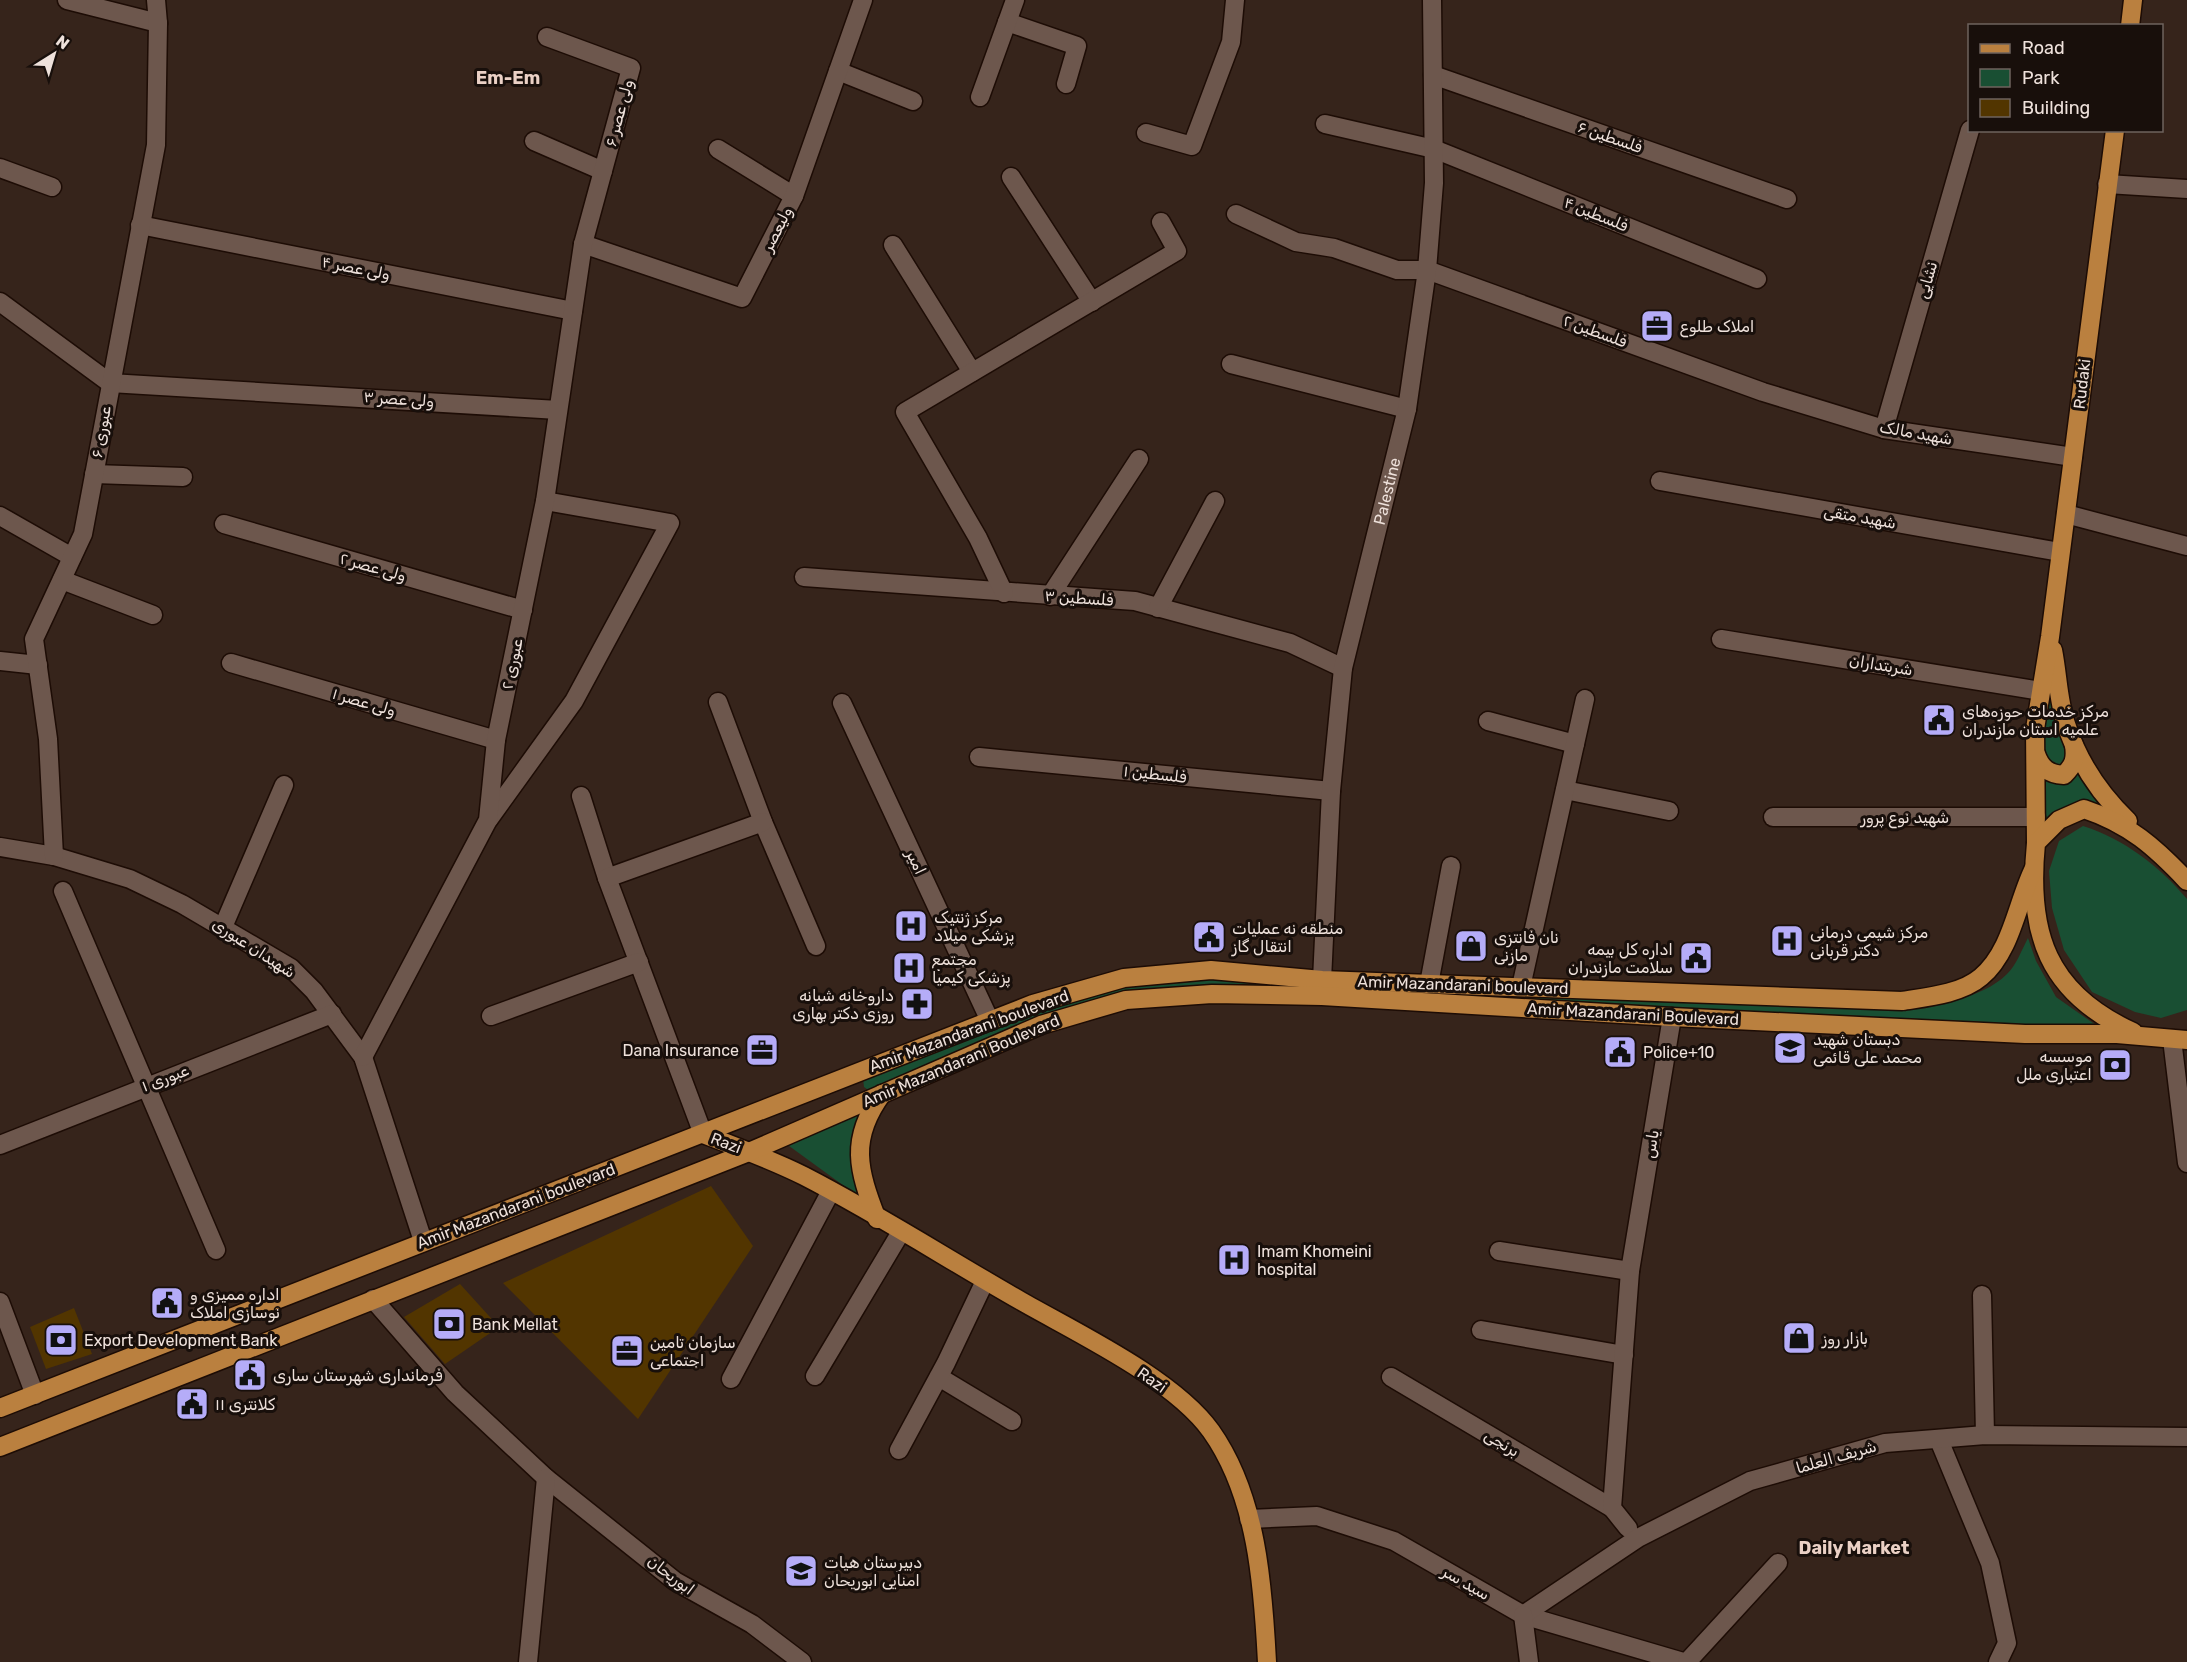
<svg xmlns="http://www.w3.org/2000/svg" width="2187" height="1662" font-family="Rubik,'Noto Naskh Arabic',sans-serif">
<rect width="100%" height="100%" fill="#36241b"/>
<g fill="#194f33">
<path d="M 2051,672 L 2069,749 L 2062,767 L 2047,763 L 2041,745 Z"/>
<path d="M 2080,769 L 2105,810 L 2044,825 L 2042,774 Z"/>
<path d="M 2083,826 C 2124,839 2159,866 2187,899 L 2187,1010 L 2161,1018 L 2135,1012 L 2092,992 L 2064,950 L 2052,908 L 2049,871 L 2059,841 Z"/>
<path d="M 2028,938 L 2036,961 L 2056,997 L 2100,1028 L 1130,995 L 871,1092 L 864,1087 L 863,1078 L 1040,1006 L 1126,982 L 1222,977 L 1897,1010 C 1931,1006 1981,1000 2007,974 C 2016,966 2022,949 2028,938 Z"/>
<path d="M 860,1111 C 849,1142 849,1168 862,1199 L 785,1143 Z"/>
</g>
<g fill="#523500">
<path d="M 711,1186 L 753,1246 L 638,1419 L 503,1283 Z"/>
<path d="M 460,1284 L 499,1327 L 445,1364 L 404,1317 Z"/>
<path d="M 74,1308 L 92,1354 L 46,1369 L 30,1327 Z"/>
</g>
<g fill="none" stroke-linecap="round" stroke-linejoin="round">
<g stroke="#1d0c05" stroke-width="21">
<g id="minor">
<path d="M 67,0 L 158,23"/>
<path d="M 1007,22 L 1077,46 L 1066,84"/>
<path d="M 838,71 L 913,101"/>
<path d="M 1433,75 L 1787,199"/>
<path d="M 980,97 L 1015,0"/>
<path d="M 1325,124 L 1434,149 L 1757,279"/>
<path d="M 1146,133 L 1192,146 L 1231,42 L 1235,0"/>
<path d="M 534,141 L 603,171"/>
<path d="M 718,149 L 794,196"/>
<path d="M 0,168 L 52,187"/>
<path d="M 1011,177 L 1092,302"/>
<path d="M 2107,184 L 2187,189"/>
<path d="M 1236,214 L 1296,242 L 1334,248 L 1397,270 L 1427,270 L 1763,392 L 1884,429 L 2073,457"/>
<path d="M 140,225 L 573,311"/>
<path d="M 583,244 L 742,298 L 794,196 L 863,0"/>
<path d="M 893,245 L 972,372"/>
<path d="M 0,302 L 110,383 L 558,410"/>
<path d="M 1231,364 L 1407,409"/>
<path d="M 1884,429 L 1970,130"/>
<path d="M 94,474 L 183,477"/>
<path d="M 1660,481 L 2060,552"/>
<path d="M 2066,514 L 2187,546"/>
<path d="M 0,516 L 72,557"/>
<path d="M 224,524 L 523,610"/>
<path d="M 804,577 L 1135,601 L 1290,643 L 1343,668"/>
<path d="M 62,580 L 153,615"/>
<path d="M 1004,593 L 978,538 L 905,412 L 1177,251 L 1161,222"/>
<path d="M 1050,596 L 1139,459"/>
<path d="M 1158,608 L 1215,501"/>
<path d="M 1721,639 L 2041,691"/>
<path d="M 0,661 L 38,665"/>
<path d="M 231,663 L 496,740"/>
<path d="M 718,702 L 763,822 L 816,946"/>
<path d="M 842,703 L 990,1021"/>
<path d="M 1488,721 L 1575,744"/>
<path d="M 979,757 L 1331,791"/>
<path d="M 1565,790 L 1669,811"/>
<path d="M 581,796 L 607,878 L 703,1134"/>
<path d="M 1773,817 L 2036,817"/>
<path d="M 489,819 L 574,701 L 670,523 L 545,501"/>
<path d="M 0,847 L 54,856 L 130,879 L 182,904 L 291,968 L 314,991 L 363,1057 L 423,1241"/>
<path d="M 54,856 L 48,739 L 34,639 L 83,534 L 156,145 L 158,23 L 156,0"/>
<path d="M 607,878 L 763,822"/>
<path d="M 63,891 L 216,1250"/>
<path d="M 223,927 L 284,785"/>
<path id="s1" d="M 1322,980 L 1331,791 L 1343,668 L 1407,409 L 1427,270 L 1434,183 L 1432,0"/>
<path d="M 1429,984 L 1451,866"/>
<path d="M 1521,987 L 1585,699"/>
<path d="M 491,1016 L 639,962"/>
<path d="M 2172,1039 L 2187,1163"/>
<path d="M 363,1057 L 488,820 L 496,740 L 545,501 L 583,244 L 631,68 L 547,37"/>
<path d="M 0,1145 L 332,1014"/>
<path d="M 1499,1251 L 1630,1271"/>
<path d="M 1982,1295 L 1985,1435"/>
<path d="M 373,1299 L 455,1393 L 546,1478 L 675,1581 L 752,1624 L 802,1662"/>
<path d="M 0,1302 L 35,1395"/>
<path d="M 1481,1330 L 1624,1355"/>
<path d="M 815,1376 L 901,1232"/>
<path d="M 939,1377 L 1012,1421"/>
<path d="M 1391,1377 L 1612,1508"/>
<path d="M 731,1379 L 831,1191"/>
<path d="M 1939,1440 L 1990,1563 L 2007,1643 L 1998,1662"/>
<path d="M 899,1450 L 946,1363 L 985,1281"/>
<path d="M 1249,1519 L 1317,1516 L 1394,1541 L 1523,1615 L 1683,1662"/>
<path d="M 1628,1528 L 1612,1508 L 1630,1271 L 1672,1017"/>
<path d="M 1523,1615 L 1638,1538 L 1750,1481 L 1885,1443 L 1985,1435 L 2187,1437"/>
<path d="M 1523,1615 L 1529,1662"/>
<path d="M 528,1662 L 546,1478"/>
<path d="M 1687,1662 L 1778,1563"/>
</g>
</g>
<g stroke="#1d0c05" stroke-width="21">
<g id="major">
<path d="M 2130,26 L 2133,0"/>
<path d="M 2053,650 C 2058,675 2058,701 2066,724 C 2078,761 2100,794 2128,821"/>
<path d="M 2036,754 C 2041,768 2048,774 2064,775 C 2074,765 2076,759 2074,745"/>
<path d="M 2036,843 L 2035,729 L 2050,637 L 2115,130"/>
<path d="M 2133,1032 C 2047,993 2027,933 2036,843 L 2059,820 L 2084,809 C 2129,824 2155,847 2187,881"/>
<path d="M 703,1134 C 737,1147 772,1160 804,1176 C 878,1214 949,1260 1021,1301 C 1077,1333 1174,1379 1211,1431 C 1257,1496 1263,1585 1267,1662"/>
<path d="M 877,1219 C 858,1170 849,1139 882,1094"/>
<path d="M 0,1408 L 1033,1004 L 1124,978 L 1211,970 L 1322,980 L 1902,1001 C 1927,997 1961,994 1981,977 C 2012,951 2017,902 2034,868"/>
<path d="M 0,1447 L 749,1152 L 1041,1025 L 1126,1000 L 1212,994 L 1322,996 L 1672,1017 L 2025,1034 L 2117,1034 L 2187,1040"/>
</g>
</g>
<use href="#minor" stroke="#6d574d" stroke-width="18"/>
<use href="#major" stroke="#ba803f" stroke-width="18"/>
</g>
<defs>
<g id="office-square" transform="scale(1.725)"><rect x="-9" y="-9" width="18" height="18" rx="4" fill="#b5acf8" stroke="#180f0b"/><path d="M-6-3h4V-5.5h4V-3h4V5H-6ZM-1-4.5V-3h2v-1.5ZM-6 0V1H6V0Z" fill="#111"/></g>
<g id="civic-square" transform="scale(1.725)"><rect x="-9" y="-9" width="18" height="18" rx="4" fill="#b5acf8" stroke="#180f0b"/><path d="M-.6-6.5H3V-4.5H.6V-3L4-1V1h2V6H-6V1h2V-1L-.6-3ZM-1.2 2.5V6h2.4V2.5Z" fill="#111"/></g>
<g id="hospital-square" transform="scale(1.725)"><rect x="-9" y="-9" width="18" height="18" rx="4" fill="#b5acf8" stroke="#180f0b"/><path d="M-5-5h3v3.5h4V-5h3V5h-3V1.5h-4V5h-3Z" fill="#111"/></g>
<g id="shop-square" transform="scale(1.725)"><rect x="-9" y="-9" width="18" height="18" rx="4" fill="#b5acf8" stroke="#180f0b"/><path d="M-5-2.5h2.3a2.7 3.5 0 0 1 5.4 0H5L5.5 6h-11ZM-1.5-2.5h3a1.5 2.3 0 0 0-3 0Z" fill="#111"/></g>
<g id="pharmacy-square" transform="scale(1.725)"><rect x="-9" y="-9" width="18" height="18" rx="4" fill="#b5acf8" stroke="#180f0b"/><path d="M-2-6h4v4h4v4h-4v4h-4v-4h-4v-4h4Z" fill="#111"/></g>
<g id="school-square" transform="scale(1.725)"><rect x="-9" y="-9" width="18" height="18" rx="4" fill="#b5acf8" stroke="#180f0b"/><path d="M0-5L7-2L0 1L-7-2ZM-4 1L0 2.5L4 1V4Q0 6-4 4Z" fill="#111"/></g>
<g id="bank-square" transform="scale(1.725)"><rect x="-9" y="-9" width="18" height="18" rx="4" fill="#b5acf8" stroke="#180f0b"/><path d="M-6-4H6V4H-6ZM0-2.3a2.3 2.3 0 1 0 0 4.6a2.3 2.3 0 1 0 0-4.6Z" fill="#111"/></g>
</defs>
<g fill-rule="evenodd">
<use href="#office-square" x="1657" y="326"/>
<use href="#civic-square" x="1939" y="720"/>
<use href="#hospital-square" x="911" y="926"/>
<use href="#civic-square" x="1209" y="937"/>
<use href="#hospital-square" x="1787" y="941"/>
<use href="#shop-square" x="1471" y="946"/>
<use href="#civic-square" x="1696" y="958"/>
<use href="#hospital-square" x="909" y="968"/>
<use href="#pharmacy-square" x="917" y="1004"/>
<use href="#school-square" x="1790" y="1048"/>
<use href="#office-square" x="762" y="1050"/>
<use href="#civic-square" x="1620" y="1052"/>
<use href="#bank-square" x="2115" y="1065"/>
<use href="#hospital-square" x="1234" y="1260"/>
<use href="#civic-square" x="167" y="1303"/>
<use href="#bank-square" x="449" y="1324"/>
<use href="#shop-square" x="1799" y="1338"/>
<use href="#bank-square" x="61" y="1340"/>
<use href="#office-square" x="627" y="1351"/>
<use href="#civic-square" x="250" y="1375"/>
<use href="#civic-square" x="192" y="1404"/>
<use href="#school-square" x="801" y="1571"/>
</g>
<g text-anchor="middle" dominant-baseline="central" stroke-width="6" stroke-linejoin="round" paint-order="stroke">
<g font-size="16" fill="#eee1db" stroke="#180f0b">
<text transform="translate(619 113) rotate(-75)">ولی عصر ۶</text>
<text transform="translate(1610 137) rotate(19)">فلسطین ۶</text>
<text transform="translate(1596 214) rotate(22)">فلسطین ۴</text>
<text transform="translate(777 229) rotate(-63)">ولیعصر</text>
<text transform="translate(356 268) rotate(11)">ولی عصر ۴</text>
<text transform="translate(1927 280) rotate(-74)">نشایی</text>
<text transform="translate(1595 331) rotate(20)">فلسطین ۲</text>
<text transform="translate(2082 384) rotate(-83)">Rudaki</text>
<text transform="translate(399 399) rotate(4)">ولی عصر ۳</text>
<text transform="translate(101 432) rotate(-80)">عبوری ۶</text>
<text transform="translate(1916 433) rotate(10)">شهید مالک</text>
<text stroke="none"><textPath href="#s1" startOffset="495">Palestine</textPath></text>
<text transform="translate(1860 517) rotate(10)">شهید متقی</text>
<text transform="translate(373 567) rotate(16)">ولی عصر ۲</text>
<text transform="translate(1079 598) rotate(4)">فلسطین ۳</text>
<text transform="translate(512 664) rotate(-78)">عبوری ۲</text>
<text transform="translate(1881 665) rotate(9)">شربتداران</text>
<text transform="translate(364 702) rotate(16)">ولی عصر ۱</text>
<text transform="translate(1155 774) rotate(6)">فلسطین ۱</text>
<text x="1905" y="817">شهید نوع پرور</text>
<text transform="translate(916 862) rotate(65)">امیر</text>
<text transform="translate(254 948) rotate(33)">شهیدان عبوری</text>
<text transform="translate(1463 985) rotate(2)">Amir Mazandarani boulevard</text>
<text transform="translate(1633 1014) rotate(3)">Amir Mazandarani Boulevard</text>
<text transform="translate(969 1031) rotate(-20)">Amir Mazandarani boulevard</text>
<text transform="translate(961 1061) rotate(-23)">Amir Mazandarani Boulevard</text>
<text transform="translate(165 1078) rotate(-21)">عبوری ۱</text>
<text transform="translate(726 1143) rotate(21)">Razi</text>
<text transform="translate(1651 1144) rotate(-80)">یاس</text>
<text transform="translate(516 1206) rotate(-21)">Amir Mazandarani boulevard</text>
<text transform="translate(1152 1380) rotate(35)">Razi</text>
<text transform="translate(1502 1443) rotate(31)">برنجی</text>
<text transform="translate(1836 1457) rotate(-16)">شریف العلما</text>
<text transform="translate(671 1575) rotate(37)">ابوریحان</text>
<text transform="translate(1466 1583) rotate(30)">سید سر</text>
</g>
<g font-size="16" fill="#eee1db" stroke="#180f0b" text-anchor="start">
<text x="1680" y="326">املاک طلوع</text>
<text x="1962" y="711">مرکز خدمات حوزه‌های<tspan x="1962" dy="18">علمیه استان مازندران</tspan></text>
<text x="934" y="917">مرکز ژنتیک<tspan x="934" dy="18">پزشکی میلاد</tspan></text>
<text x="1232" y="928">منطقه نه عملیات<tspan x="1232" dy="18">انتقال گاز</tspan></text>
<text x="1810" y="932">مرکز شیمی درمانی<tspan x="1810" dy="18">دکتر قربانی</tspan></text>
<text x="1494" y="937">نان فانتزی<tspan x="1494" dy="18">مازنی</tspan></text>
<text x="1673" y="949" text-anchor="end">اداره کل بیمه<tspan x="1673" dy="18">سلامت مازندران</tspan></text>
<text x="932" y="959">مجتمع<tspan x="932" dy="18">پزشکی کیمیا</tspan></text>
<text x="894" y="995" text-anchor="end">داروخانه شبانه<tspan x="894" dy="18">روزی دکتر بهاری</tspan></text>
<text x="1813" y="1039">دبستان شهید<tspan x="1813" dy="18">محمد علی قائمی</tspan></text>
<text x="739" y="1050" text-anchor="end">Dana Insurance</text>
<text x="1643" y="1052">Police+10</text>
<text x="2092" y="1056" text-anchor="end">موسسه<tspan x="2092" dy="18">اعتباری ملل</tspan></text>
<text x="1257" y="1251">Imam Khomeini<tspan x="1257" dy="18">hospital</tspan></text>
<text x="190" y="1294">اداره ممیزی و<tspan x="190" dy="18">نوسازی املاک</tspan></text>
<text x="472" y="1324">Bank Mellat</text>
<text x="1822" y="1338">بازار روز</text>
<text x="84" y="1340">Export Development Bank</text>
<text x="650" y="1342">سازمان تامین<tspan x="650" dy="18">اجتماعی</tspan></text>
<text x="273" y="1375">فرمانداری شهرستان ساری</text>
<text x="215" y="1404">کلانتری ۱۱</text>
<text x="824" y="1562">دبیرستان هیات<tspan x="824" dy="18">امنایی ابوریحان</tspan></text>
</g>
<g font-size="18" font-weight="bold" fill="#ead0c5" stroke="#180f0b">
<text x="508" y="78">Em-Em</text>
<text x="1854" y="1548">Daily Market</text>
</g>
</g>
<rect x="1968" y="24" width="195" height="108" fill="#180f0b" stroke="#6e635e" stroke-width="1.5"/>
<rect x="1980" y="44" width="30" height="9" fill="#ba803f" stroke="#6e635e" stroke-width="1.5"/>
<text x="2022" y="54" font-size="18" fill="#eee1db">Road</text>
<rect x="1980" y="69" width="30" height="18" fill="#194f33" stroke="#6e635e" stroke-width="1.5"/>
<text x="2022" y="84" font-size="18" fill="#eee1db">Park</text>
<rect x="1980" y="99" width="30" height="18" fill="#523500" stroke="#6e635e" stroke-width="1.5"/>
<text x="2022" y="114" font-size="18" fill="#eee1db">Building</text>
<g transform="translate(54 54) rotate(37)" stroke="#180f0b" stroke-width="4.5" paint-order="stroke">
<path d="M0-4.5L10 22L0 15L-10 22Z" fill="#eee1db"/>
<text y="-9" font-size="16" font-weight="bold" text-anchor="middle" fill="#eee1db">N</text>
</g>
</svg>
